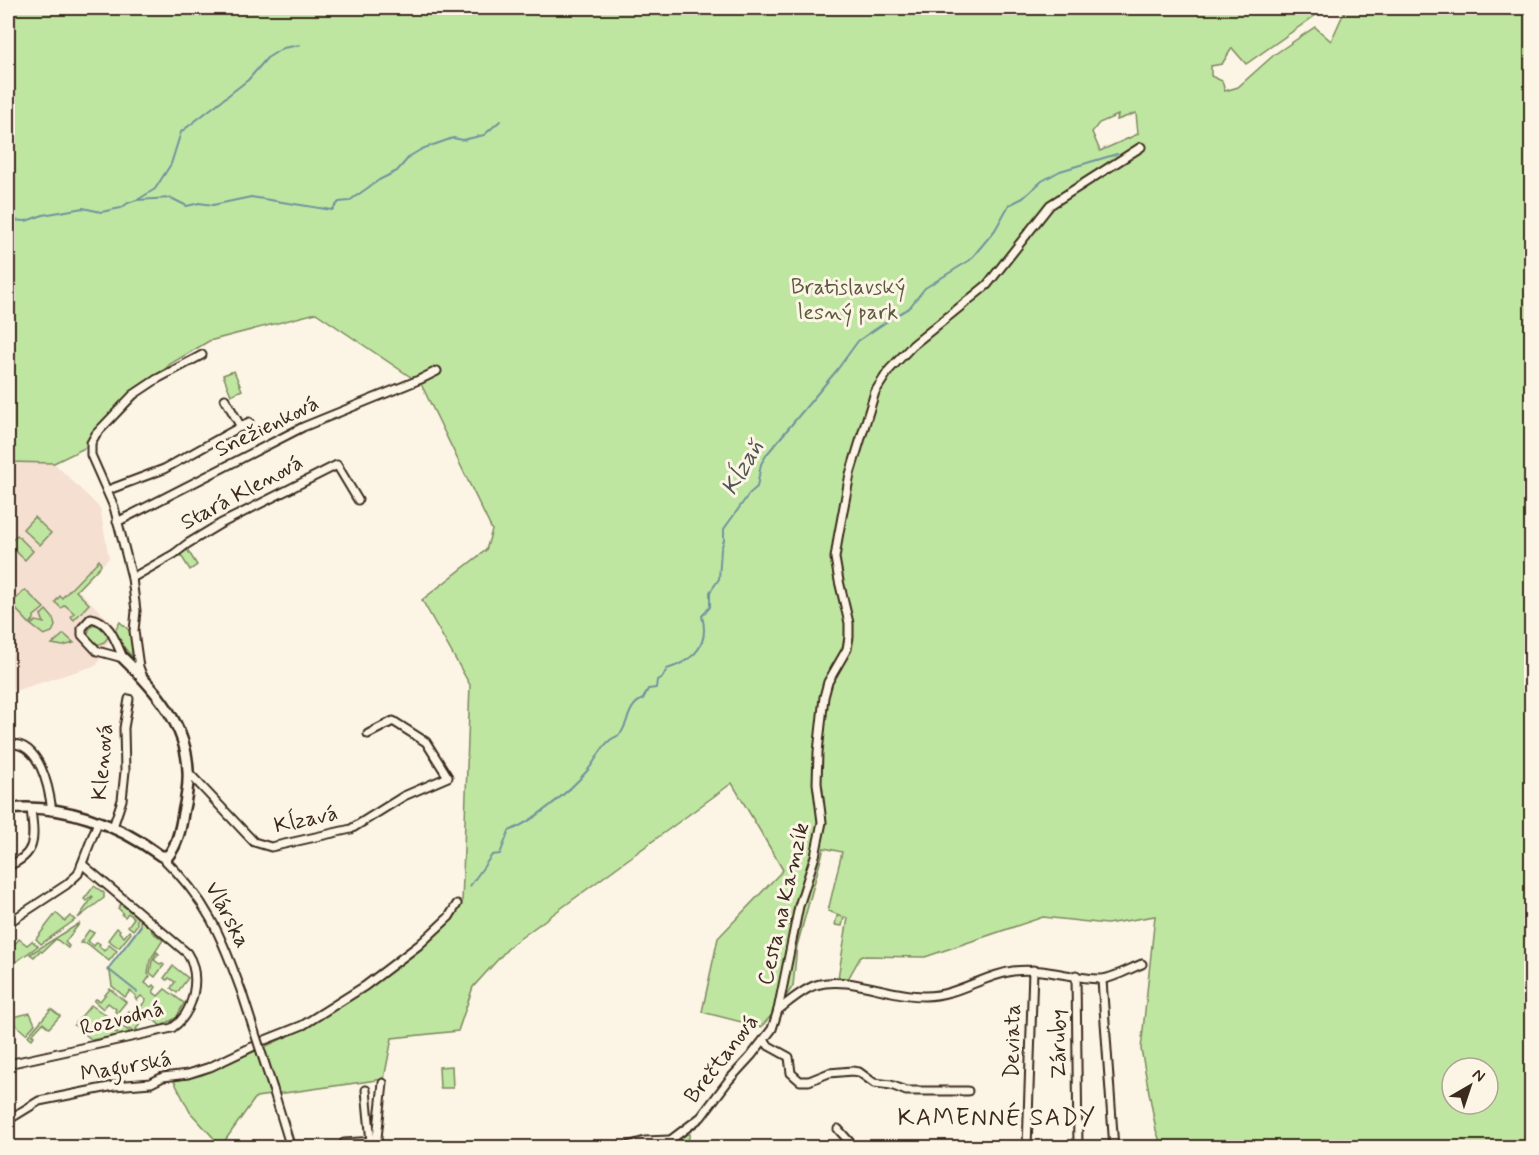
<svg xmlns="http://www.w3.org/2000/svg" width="1539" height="1155" font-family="Mynerve,sans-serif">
<rect width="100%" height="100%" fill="#fcf5e5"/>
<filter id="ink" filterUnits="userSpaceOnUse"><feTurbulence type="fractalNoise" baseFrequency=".0167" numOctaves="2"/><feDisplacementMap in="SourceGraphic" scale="12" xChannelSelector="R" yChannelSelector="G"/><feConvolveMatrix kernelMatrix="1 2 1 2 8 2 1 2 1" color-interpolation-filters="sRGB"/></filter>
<g filter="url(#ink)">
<path fill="#f5dfd0" d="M 8,462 L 54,463 L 100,508 L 109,558 L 78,590 L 116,627 L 97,665 L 8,693 Z"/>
<g fill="#bfe6a1" stroke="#7d8860" stroke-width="1.5" fill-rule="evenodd">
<path d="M 8,8 L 1326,8 L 1246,64 L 1232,48 L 1222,64 L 1211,66 L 1211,76 L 1222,81 L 1225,91 L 1238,87 L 1275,54 L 1315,27 L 1331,41 L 1346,8 L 1531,8 L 1531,1147 L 1162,1147 L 1156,1130 L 1141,1049 L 1155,916 L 1107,924 L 1043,917 L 925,957 L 861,956 L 848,979 L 838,978 L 848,918 L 844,917 L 842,926 L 835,925 L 837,916 L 842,916 L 828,911 L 842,852 L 824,848 L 797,946 L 793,986 L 777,1009 L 761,1027 L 702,1012 L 718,938 L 783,870 L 732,783 L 511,945 L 473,987 L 458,1031 L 392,1038 L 384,1079 L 256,1097 L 221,1146 L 190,1112 L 174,1081 L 202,1075 L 308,1027 L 420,945 L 462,903 L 470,685 L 422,600 L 486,550 L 492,530 L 421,384 L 316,313 L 209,341 L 170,364 L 93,444 L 54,463 L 8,462 ZM 1136,113 L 1138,134 L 1100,151 L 1092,132 L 1099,123 L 1118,115 L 1117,120 ZM 1452,1068 L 1488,1068 L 1488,1104 L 1452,1104 Z"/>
<path d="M 234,371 L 242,390 L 231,395 L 223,375 Z"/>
<path d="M 34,517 L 51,533 L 40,545 L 23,529 Z"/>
<path d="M 17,535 L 33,551 L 25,560 L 8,544 Z"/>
<path d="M 187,549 L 197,565 L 190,570 L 180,554 Z"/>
<path d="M 99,560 L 101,565 L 76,591 L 89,604 L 74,620 L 71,617 L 74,613 L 65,605 L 61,608 L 55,602 L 60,596 L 62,598 Z"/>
<path d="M 25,590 L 44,608 L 34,616 L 34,619 L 30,624 L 11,604 Z"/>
<path d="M 46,610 L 53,618 L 55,626 L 52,632 L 44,635 L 31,625 L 36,621 L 44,623 L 41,615 Z"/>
<path d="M 120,622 L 130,631 L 133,658 L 122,645 L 115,631 Z"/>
<circle cx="98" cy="634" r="10"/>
<path d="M 64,634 L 74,643 L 63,646 L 52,644 Z"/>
<path d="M 94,886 L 104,893 L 104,898 L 78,918 L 93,897 L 92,896 L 87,901 L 84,899 Z"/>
<path d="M 121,904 L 137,917 L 137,925 L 133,930 L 128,926 L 134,918 L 128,913 L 125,917 L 122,915 L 123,913 L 118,908 Z"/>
<path d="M 56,913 L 65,921 L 70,916 L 75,920 L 41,944 L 36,939 Z"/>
<path d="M 140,919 L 152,929 L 152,932 L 163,940 L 150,960 L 148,974 L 150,976 L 145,983 L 151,987 L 153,985 L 156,987 L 153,992 L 158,996 L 165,989 L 184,1003 L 176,1018 L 161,1026 L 140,1008 L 146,1000 L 141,996 L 137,1000 L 135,998 L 136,996 L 130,991 L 125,997 L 112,986 L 110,972 L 107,970 L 140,926 Z"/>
<path d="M 80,923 L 65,942 L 69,946 L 68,948 L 56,939 L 42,952 L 40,951 L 34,957 L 30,954 Z"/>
<path d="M 117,928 L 120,930 L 119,932 L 124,937 L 129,931 L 131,933 L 119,948 L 108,940 Z"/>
<path d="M 89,930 L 94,933 L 88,941 L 94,946 L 97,942 L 100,944 L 99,946 L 104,951 L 109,945 L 117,951 L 109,961 L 88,944 L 80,943 Z"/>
<path d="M 19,939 L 27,945 L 32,941 L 38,946 L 17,961 L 8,963 L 8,952 Z"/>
<path d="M 157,952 L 159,954 L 154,960 L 160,964 L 162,963 L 164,965 L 155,977 L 150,973 L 152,961 Z"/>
<path d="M 173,966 L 188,978 L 177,993 L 171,988 L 175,982 L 169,978 L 167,980 L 164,978 Z"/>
<path d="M 110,989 L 126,1002 L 117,1013 L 115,1011 L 116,1009 L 108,1003 L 103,1009 L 94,1001 L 96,999 L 100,1001 Z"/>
<path d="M 91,1005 L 107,1016 L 100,1023 L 106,1028 L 110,1024 L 112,1026 L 111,1029 L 117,1033 L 122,1026 L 131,1033 L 92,1040 L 74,1025 Z"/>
<path d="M 51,1009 L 60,1016 L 49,1028 L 43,1023 L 32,1035 L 34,1036 L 32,1039 L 28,1036 Z"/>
<path d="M 129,1011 L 132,1013 L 131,1015 L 137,1019 L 141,1014 L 146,1017 L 136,1029 L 139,1032 L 134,1033 L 120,1022 Z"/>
<path d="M 30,1013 L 35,1024 L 26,1034 L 8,1018 Z"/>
<path d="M 452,1066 L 453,1088 L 440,1088 L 439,1067 Z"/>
<path d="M 687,1134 L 690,1134 L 686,1147 L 666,1148 Z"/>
</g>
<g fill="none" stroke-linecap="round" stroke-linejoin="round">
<g stroke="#6f949d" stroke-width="2">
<path d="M 139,199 L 155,189 L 171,164 L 181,132 L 248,80 L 267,58 L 283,48 L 300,45"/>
<path d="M 8,220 L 26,221 L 43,215 L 83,208 L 101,212 L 121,208 L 128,203 L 137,200 L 171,198 L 187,206 L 199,203 L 213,205 L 251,197 L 332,210 L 339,202 L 349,201 L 379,180 L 397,171 L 410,156 L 422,149 L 453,138 L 463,140 L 484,135 L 500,121"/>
<path d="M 1530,274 L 1532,271"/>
<path d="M 470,886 L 492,855 L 500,854 L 509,831 C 534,821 569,792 587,771 C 595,762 600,749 609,741 C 613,737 618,737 621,733 C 629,721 628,705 643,699 L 648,689 L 656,688 L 657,680 L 662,678 L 667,669 C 693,661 710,645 702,616 L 710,607 L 710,592 L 719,579 L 721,549 L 724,540 L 724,529 L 749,494 L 757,487 L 761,464 L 767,454 L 837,370 L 858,341 L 892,318 L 909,308 L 925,288 L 970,260 L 995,230 L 1009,205 L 1023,198 L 1042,181 L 1060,171 L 1117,154"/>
<path d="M 137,992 L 108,969 L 141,926"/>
</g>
<g stroke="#3b2a1e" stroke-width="11">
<g id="street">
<path d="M 225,399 L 241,427"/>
<path d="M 108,490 L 164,469 L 249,422"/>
<path d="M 117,522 L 303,427 L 421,379 L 437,371"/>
<path d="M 132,578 L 174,554 L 187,544 L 220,524 L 337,465 L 358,500"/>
<path d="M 91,618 C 110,621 116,642 123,658 L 97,651 L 82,635 L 82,628 Z"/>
<path d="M 142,675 L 139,667 L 134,631 L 136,611 L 132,578 L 114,507 L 91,455 L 91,443 L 96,434 L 133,395 L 157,379 L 202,355"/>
<path d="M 8,744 C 40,741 49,787 52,811"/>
<path d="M 188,772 L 254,842 L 271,847 L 351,829 L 404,796 L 448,777 L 426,742 L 393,721 L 368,734"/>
<path d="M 113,827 L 122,800 L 125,771 L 124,728 L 129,699"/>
<path d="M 161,856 C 208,901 220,934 242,993"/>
<path d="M 8,866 C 38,854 34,837 31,809"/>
<path d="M 8,923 L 66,885 L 78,874 L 98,822"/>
<path d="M 1076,975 L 1078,1148"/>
<path d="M 1102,980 L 1114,1148"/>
<path d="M 778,1010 C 789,1002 803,989 816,985 C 849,975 890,997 925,996 C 956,996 982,976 1013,971 C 1042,967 1070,978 1099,979 C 1110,980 1131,968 1142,964"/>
<path d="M 265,1040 L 303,1025 L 365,986 L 419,945 L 449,917 L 457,904"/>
<path d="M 764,1040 L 769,1046 L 789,1057 L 791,1073 L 800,1081 L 809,1081 L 829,1073 L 852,1071 L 859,1072 L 874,1083 L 891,1085 L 906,1091 L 968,1091"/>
<path d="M 8,1064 L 172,1028 C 194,1013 202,976 187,953 L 82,864"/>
<path d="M 273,1089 L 291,1148"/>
<path d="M 366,1090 L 371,1142"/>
<path d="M 8,1120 L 39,1101 L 114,1086 L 151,1083 L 163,1077 L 188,1074 L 210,1067 L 252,1047"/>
<path d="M 838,1129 L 855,1148"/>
<path d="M 344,1143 L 375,1141"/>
<path d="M 131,1148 L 147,1148"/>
<path d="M 379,1148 L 377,1138 L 383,1083"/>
<path d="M 620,1148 L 645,1141 L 670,1140"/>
<path d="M 660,1148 L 701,1117 L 729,1080 L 751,1056 L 772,1029 L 778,1010 L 799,906 L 815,856 L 822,822 L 817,783 L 818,752 L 824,697 L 828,682 L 847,649 L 849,637 L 849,623 L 839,581 L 835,558 L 838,538 L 850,474 L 875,392 L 889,370 L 913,345 L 987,285 L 1050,205 L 1141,147"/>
<path d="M 1027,1148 L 1033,970"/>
</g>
</g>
<g stroke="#3b2a1e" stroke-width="14">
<path id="secondary" d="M 8,809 C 62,803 118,824 161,856 L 168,856 C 178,844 181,827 183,813 C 186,800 189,785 188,771 C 187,725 154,688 123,658"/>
</g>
<use href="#street" stroke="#fcf5e5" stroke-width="7"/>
<use href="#secondary" stroke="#fcf5e5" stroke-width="9"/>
<g stroke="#3b2a1e" stroke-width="11" stroke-linecap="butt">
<path id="street-bridge" d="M 242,993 L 273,1089"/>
</g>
<use href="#street-bridge" stroke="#fcf5e5" stroke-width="7"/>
</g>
</g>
<g text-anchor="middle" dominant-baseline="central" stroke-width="6" stroke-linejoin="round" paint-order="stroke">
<g font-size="22" fill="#5c593f" stroke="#fcf5e5">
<text x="848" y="288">Bratislavský<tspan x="848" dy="25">lesný park</tspan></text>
</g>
<g font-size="22" fill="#3b2a1e" stroke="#fcf5e5">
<text transform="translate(267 427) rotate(-26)">Snežienková</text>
<text transform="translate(242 493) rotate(-28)">Stará Klenová</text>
<text transform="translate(103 762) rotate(-85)">Klenová</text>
<text transform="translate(306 820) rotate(-12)">Kĺzavá</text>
<text transform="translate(784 904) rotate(-77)">Cesta na Kamzík</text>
<text transform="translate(227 915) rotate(62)">Vlárska</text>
<text transform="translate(122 1019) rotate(-14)">Rozvodná</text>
<text transform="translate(1013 1041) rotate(-89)">Deviata</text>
<text transform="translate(1059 1044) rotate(-91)">Záruby</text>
<text transform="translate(722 1059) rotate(-52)">Brečtanová</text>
<text transform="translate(126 1067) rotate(-10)">Magurská</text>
</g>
<g font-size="24" font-style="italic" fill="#505653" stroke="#fcf5e5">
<text transform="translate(743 468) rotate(-60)">Kĺzaň</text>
</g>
<g font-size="24" letter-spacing="1.5" fill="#3b2a1e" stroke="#fcf5e5">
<text x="997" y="1118">KAMENNÉ SADY</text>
</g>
</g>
<rect width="1539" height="1155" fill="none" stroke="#fcf5e5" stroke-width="30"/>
<rect x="15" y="15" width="1509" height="1125" fill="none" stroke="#3b2a1e" stroke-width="2" filter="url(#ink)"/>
<g transform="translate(1470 1086) rotate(39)"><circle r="28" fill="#fcf5e5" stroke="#afa495" stroke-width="1.5"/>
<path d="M0-4.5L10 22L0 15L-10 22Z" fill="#3b2a1e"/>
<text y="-9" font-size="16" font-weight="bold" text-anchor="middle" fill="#3b2a1e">N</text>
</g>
</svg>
